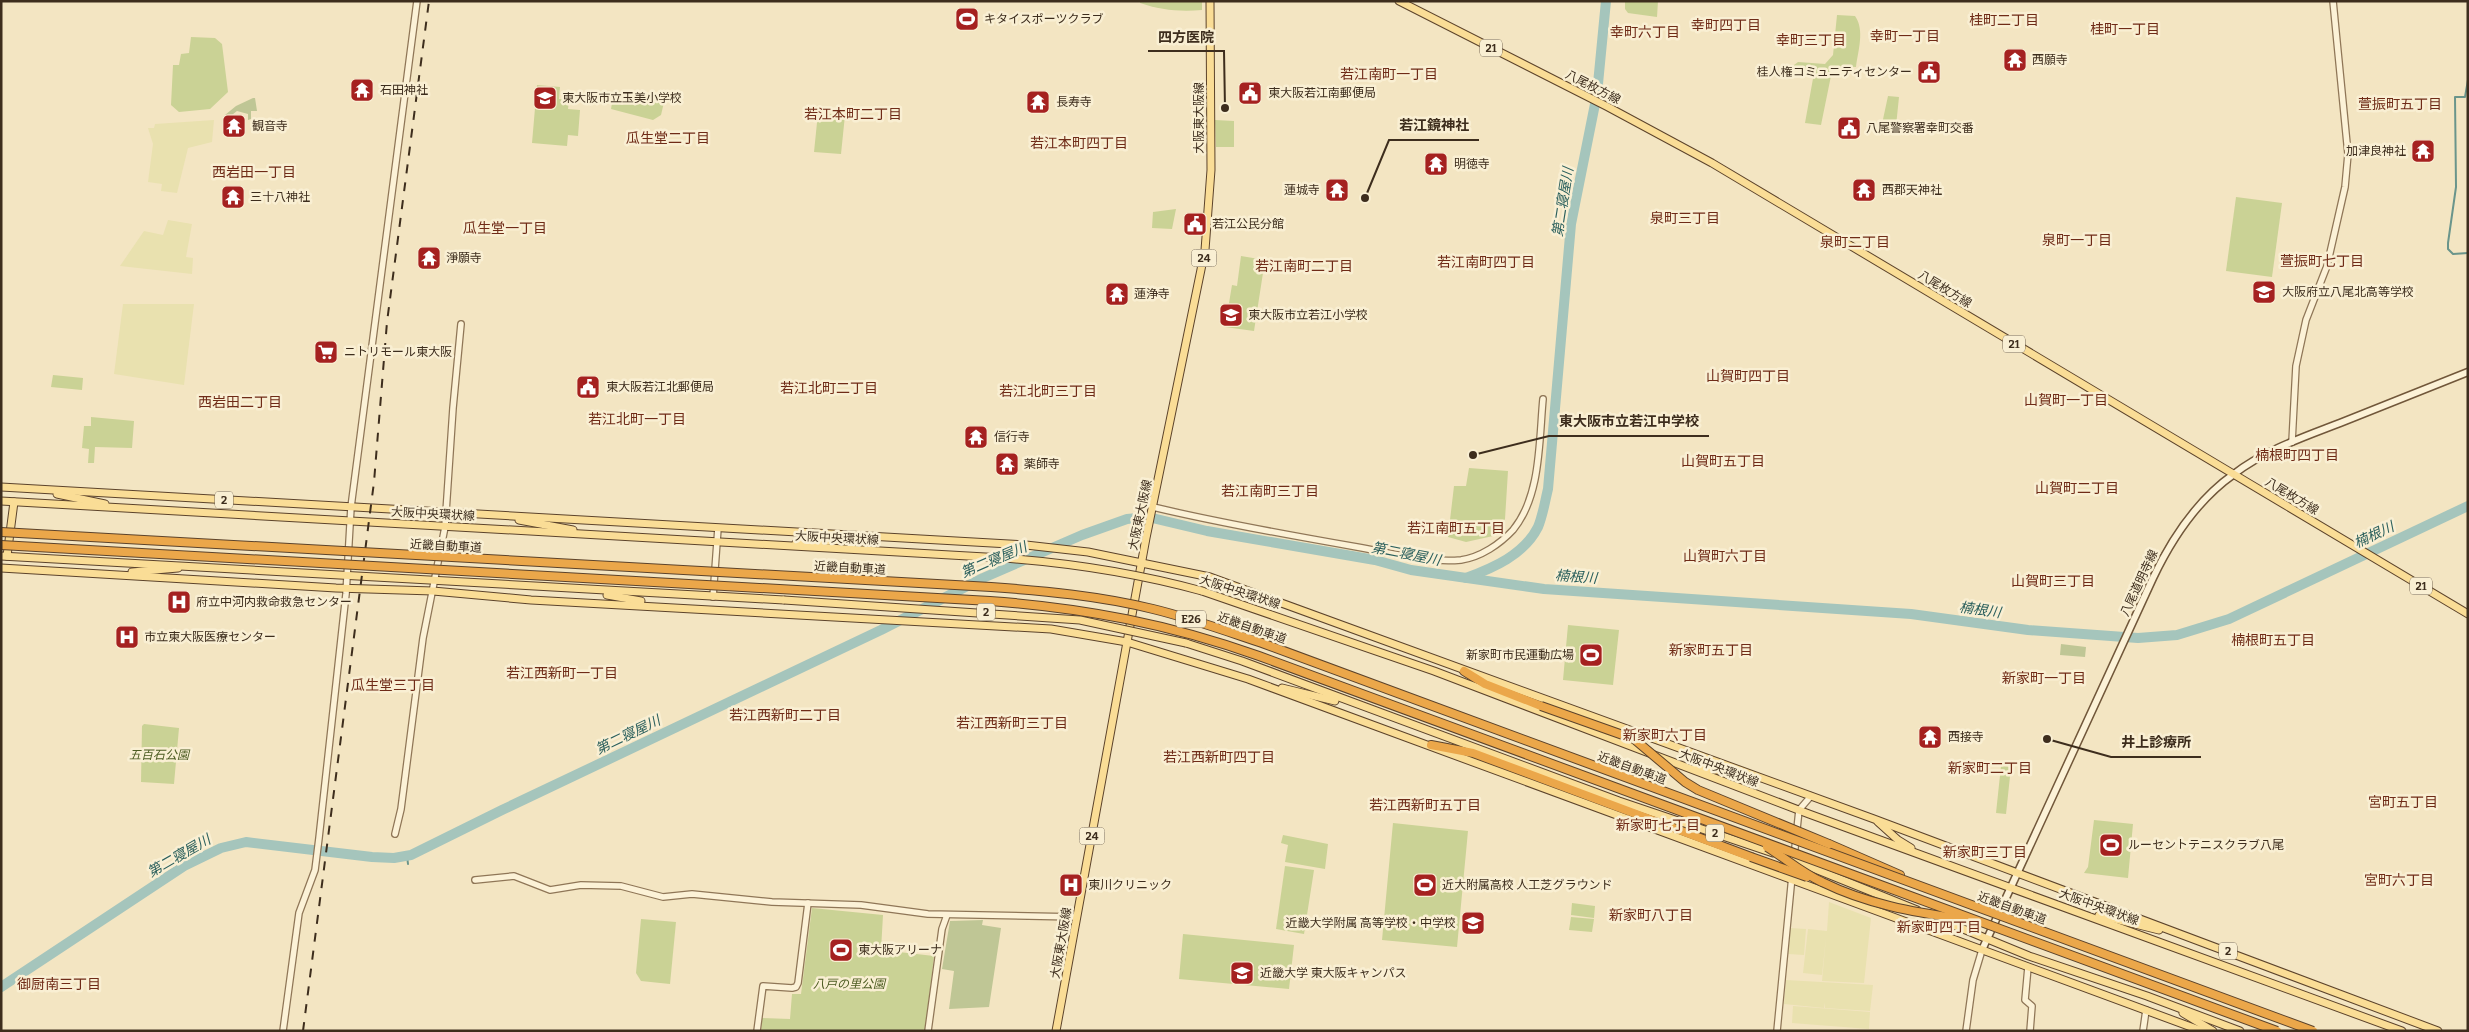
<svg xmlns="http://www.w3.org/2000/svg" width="2469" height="1032" font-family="Bitter,'Noto Sans JP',serif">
<rect width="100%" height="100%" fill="#f3e5c2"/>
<g fill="#e9e1af">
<path d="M 214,120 L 212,142 L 188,148 L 177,193 L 161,191 L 162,184 L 148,182 L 153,144 L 148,128 L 154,128 L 155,124 Z"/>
<path d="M 168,220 L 192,224 L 186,257 L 193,258 L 192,274 L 120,266 L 144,231 L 163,235 Z"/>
<path d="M 123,304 L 194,304 L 184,385 L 114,374 Z"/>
<path d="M 1829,902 L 1871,918 L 1864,983 L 1822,981 L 1826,937 L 1822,975 L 1803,973 L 1808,929 L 1827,931 Z"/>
<path d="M 1790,928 L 1806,929 L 1804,955 L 1788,954 Z"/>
<path d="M 1786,980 L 1873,985 L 1870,1011 L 1825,1008 L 1825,1003 L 1824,1008 L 1784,1004 Z"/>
<path d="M 1793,1006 L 1870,1012 L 1869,1029 L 1792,1023 Z"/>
</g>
<g fill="#cad295">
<path d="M 1140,1 L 1202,1 L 1202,10 C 1180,12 1160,10 1140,3 Z"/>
<path d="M 1625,1 L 1658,1 L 1657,17 L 1628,13 L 1625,9 Z"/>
<path d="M 1837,15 L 1855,16 C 1865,30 1858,51 1856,67 L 1833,66 L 1821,125 L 1805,123 L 1814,73 L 1793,70 L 1794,65 L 1798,62 L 1825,64 L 1833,55 Z"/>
<path d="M 191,37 L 215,38 L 222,44 L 228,92 L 210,109 L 179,112 L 171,105 L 173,65 L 179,65 L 181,54 L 189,53 Z"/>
<path d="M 537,85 L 560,87 L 559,99 L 569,100 L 568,109 L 580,110 L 578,136 L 568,135 L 567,146 L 532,143 Z"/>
<path d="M 614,91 L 665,98 L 661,115 L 653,120 L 611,109 Z"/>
<path d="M 1888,96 L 1899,97 L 1896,126 L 1882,124 Z"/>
<path d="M 818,113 L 845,115 L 841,154 L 814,152 Z"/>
<path d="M 1215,120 L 1234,121 L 1234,147 L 1216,147 Z"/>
<path d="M 2236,197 L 2282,203 L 2272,277 L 2226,271 Z"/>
<path d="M 1176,209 L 1172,229 L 1152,228 L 1153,212 Z"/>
<path d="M 1241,256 L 1265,260 L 1254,331 L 1225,327 L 1232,285 L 1237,286 Z"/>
<path d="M 53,375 L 83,378 L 82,390 L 51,387 Z"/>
<path d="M 91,417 L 134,421 L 132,448 L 95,447 L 94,463 L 88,463 L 89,449 L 82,448 L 84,426 L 91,426 Z"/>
<path d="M 1469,468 L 1508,471 L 1505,519 L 1493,536 L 1466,542 L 1448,537 L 1454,486 L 1466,486 Z"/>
<path d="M 1568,625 L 1619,630 L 1613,685 L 1563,680 Z"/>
<path d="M 144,724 L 179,728 L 174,784 L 141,782 L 142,726 Z"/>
<path d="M 2001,766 L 2011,767 L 2006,814 L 1996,813 Z"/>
<path d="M 2094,820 L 2133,824 L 2128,878 L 2084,873 L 2088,867 Z"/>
<path d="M 1393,823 L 1468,831 L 1457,947 L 1382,940 Z"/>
<path d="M 1283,835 L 1328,844 L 1325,869 L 1285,862 L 1288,845 L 1281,843 Z"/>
<path d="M 1285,866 L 1314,870 L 1304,934 L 1276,929 Z"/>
<path d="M 1572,903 L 1595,906 L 1594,918 L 1571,915 Z"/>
<path d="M 812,908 L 883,915 L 881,950 L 934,956 L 925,1031 L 761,1031 L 762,1018 L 790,1019 L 792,994 L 801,994 Z"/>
<path d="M 1571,917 L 1594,919 L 1592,932 L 1569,930 Z"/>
<path d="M 641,919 L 676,922 L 670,984 L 641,981 L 636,973 Z"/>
<path d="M 1183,934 L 1294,945 L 1289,989 L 1179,979 Z"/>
</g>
<g fill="#bfc695">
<path d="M 253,98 L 255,98 L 257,111 L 251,111 L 251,119 L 248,120 L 248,114 L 237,111 L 228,118 L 225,115 L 236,106 Z"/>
<path d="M 2061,644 L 2086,647 L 2085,657 L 2060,655 Z"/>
<path d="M 983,920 L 982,925 L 1001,928 L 989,1007 L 949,1009 L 954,971 L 942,969 L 950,921 Z"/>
</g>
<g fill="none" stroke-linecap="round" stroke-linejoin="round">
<g stroke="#6a958b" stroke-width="2">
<path d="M 2468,80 L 2465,97 L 2455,97 L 2456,187 L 2448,243 L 2448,249 L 2453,254 L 2468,253"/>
<path d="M 407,856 L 408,864"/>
</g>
<g stroke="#a5c5bc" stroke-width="10">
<path d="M 1466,578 C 1493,568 1524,555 1538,527 C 1543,515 1545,501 1548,489 L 1571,224 L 1597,94 L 1606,1"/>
<path d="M 1,987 L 184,866 L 221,848 L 246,842 L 372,857 L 394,858 L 411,855 L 502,810 L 881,630 L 983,578 L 1082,535 L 1127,519 L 1148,517 L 1207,531 L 1375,560 L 1411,570 L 1544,589 L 1911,614 L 2028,630 L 2138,638 L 2177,635 L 2229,619 L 2468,506"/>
</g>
<g stroke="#8f7657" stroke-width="8">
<g id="tertiary">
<path d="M 2292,442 L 2296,366 L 2306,320 L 2327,266 L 2345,187 L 2348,154 L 2333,1"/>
<path d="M 1153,507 C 1220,523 1288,535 1357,547 C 1391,553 1427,563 1461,560 C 1481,557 1500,544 1513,530 C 1541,496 1539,441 1543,399"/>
<path d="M 713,597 L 718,528"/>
<path d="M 395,834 L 401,809 L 423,638 L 445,527 L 453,408 L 461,324"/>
<path d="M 1794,857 L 1799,810 L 1811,796"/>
<path d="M 475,880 L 514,876 L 550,890 L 581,885 L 621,886 L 663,897 L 692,894 L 772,902 L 861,905 L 928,914 L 1077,917"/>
<path d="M 2028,967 L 2025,1000 L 2032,1006 L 2030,1031"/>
<path d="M 283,1031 L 299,913 L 315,870 L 319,838 L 346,594 L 351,507 L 417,1"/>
<path d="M 757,1031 L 763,986 L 792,988 L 796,987 L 798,983 L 808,903"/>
<path d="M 928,1031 L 942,929 L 947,915"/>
<path d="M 1777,1031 L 1792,876"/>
<path d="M 1966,1031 L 1973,980 L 1982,950"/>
<path d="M 2143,1031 L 2146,1010"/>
</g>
</g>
<g stroke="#71573a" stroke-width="9">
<path id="secondary" d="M 1982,950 L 2153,578 C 2172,538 2197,500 2234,474 C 2265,450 2304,437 2340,423 C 2383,406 2425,389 2468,372"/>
</g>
<g stroke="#5c432b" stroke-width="9">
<g id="primary">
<path d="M 1399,1 L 1608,107 L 1712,163 L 2468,614"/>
<path d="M 1,487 L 1026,545 L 1088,552 L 1210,577 L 1874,819 L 2438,1031"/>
<path d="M 57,494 L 105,504"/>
<path d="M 1,501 L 1003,558"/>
<path d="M 519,520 L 573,530"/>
<path d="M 796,543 L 845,540"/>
<path d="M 1,556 L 784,600"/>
<path d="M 7,556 L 14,502"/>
<path d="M 1,568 L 336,588 L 433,591 L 531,600 L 1051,629 L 1127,642 L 1248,679 L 2202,1031"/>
<path d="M 132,572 L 178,568"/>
<path d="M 1202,591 L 1434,671 L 1809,814 L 2402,1031"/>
<path d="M 607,595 L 641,601"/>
<path d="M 1186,643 L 1242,661 L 1619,801 L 1773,853"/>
<path d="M 1282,688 L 1335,701"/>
<path d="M 1696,768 L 1735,772"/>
<path d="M 1878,822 L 1898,840 L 1911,848"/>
<path d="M 1783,856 L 1917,910"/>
<path d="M 2099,915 L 2159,930"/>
<path d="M 1934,917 L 2029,956 L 2147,996 L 2240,1031"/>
<path d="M 2183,1013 L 2213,1031"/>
<path d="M 1056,1031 L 1146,538 L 1205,250 L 1211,170 L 1210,1"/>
</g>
</g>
<g stroke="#5c432b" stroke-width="10">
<g id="motorway">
<path d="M 1464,671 L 1485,684 L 1541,706"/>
<path d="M 1431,745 L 1473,753 L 1751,857"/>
<path d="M 1829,844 L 1900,875"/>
</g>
</g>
<use href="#tertiary" stroke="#fcf2d7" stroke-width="5.5"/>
<use href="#secondary" stroke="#fcf2d7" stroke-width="6"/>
<use href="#primary" stroke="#fadd96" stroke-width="7"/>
<use href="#motorway" stroke="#eba74a" stroke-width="8"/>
<path stroke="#3d2d1d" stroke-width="2" stroke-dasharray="9 9" stroke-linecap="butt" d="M 303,1031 L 374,482 L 387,322 L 429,1"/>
<g stroke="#5c432b" stroke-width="9" stroke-linecap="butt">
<g id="primary-bridge">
<path d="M 1003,558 C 1071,563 1136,573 1202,591"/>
<path d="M 784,600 L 1080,620 L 1186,643"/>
</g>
</g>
<g stroke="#5c432b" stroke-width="10" stroke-linecap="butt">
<g id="motorway-bridge">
<path d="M 1,532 L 991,587 C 1046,591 1100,596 1153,609 C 1190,618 1226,631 1262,643 L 2313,1031"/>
<path d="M 1,545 L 990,601 C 1085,608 1169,624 1259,656 L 2277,1031"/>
<path d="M 1541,706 L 1634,739 L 1685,782 L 1698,790 L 1829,844"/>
<path d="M 1767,847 C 1785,858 1802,873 1822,882 C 1867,904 1912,912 1962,919"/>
<path d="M 1751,857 L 1807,877"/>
</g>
</g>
<use href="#primary-bridge" stroke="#fadd96" stroke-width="7"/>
<use href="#motorway-bridge" stroke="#eba74a" stroke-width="8"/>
</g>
<defs>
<g id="stadium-square" transform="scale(1.25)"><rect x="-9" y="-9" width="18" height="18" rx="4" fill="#a52120" stroke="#f9efd3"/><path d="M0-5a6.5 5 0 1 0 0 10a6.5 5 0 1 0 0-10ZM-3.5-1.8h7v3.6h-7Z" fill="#fff"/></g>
<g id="temple-square" transform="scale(1.25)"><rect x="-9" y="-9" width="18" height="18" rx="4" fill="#a52120" stroke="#f9efd3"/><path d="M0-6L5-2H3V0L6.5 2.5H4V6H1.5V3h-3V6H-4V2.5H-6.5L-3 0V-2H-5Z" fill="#fff"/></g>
<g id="civic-square" transform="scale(1.25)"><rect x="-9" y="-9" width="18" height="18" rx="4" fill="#a52120" stroke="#f9efd3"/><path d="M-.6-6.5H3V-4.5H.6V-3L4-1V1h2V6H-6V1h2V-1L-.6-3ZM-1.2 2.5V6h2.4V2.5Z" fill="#fff"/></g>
<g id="school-square" transform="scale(1.25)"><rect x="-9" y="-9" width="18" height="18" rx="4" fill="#a52120" stroke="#f9efd3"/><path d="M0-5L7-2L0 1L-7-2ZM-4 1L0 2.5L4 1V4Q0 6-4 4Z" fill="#fff"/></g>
<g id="supermarket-square" transform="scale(1.25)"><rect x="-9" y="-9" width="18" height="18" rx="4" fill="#a52120" stroke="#f9efd3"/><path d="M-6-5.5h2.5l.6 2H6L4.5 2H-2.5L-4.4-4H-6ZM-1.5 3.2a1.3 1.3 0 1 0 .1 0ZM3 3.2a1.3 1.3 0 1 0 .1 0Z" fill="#fff"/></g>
<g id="hospital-square" transform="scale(1.25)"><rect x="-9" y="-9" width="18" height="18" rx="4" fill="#a52120" stroke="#f9efd3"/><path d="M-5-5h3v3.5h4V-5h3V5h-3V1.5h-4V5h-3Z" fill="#fff"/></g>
<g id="university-square" transform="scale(1.25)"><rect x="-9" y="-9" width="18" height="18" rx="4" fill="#a52120" stroke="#f9efd3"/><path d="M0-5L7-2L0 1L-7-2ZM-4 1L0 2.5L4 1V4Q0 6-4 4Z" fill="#fff"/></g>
</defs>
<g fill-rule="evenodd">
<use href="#stadium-square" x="967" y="19"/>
<use href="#temple-square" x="2015" y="60"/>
<use href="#civic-square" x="1929" y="72"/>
<use href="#temple-square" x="362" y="90"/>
<use href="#civic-square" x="1250" y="93"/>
<use href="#school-square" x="545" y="98"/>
<use href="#temple-square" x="1038" y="102"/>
<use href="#temple-square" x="234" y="126"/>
<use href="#civic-square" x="1849" y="128"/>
<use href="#temple-square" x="2423" y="151"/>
<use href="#temple-square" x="1436" y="164"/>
<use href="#temple-square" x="1337" y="190"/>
<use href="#temple-square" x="1864" y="190"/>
<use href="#temple-square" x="233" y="197"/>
<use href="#civic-square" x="1195" y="224"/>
<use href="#temple-square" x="429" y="258"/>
<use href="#school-square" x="2264" y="292"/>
<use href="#temple-square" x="1117" y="294"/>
<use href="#school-square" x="1231" y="315"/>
<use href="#supermarket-square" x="326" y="352"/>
<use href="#civic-square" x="588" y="387"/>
<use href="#temple-square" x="976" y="437"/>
<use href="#temple-square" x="1007" y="464"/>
<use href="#hospital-square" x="179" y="602"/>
<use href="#hospital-square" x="127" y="637"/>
<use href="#stadium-square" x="1591" y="655"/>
<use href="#temple-square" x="1930" y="737"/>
<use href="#stadium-square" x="2111" y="845"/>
<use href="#hospital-square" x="1071" y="885"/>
<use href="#stadium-square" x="1425" y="885"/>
<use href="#school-square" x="1473" y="923"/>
<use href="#stadium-square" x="841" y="950"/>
<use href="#university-square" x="1242" y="973"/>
</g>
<g text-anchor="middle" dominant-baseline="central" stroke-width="5" stroke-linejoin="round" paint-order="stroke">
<g fill="#f9efd3" stroke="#756754" stroke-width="1">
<rect x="1480" y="39.5" width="22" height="17" rx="4"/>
<rect x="1191.5" y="249.5" width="25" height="17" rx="4"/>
<rect x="2003" y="335.5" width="22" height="17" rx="4"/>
<rect x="215" y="491.5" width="18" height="17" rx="4"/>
<rect x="2410" y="577.5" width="22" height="17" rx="4"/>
<rect x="977" y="603.5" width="18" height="17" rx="4"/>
<rect x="1176" y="610.5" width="30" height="17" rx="4"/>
<rect x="1706" y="824.5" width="18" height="17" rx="4"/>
<rect x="1079.5" y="827.5" width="25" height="17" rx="4"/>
<rect x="2219" y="942.5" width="18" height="17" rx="4"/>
</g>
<g font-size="11" font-weight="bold" fill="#3d2d1d">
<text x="1491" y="48">21</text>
<text x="1204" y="258">24</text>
<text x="2014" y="344">21</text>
<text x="224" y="500">2</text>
<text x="2421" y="586">21</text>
<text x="986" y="612">2</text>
<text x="1191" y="619">E26</text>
<text x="1715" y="833">2</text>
<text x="1092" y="836">24</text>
<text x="2228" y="951">2</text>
</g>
<g font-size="12" fill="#3d2d1d" stroke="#f9efd3" text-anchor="start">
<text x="984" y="19">キタイスポーツクラブ</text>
<text x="2032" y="60">西願寺</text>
<text x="1912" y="72" text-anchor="end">桂人権コミュニティセンター</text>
<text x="380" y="90">石田神社</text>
<text x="1268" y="93">東大阪若江南郵便局</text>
<text x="562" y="98">東大阪市立玉美小学校</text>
<text x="1056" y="102">長寿寺</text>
<text x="252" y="126">観音寺</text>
<text x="1866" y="128">八尾警察署幸町交番</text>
<text x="2406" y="151" text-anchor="end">加津良神社</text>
<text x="1454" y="164">明徳寺</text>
<text x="1320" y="190" text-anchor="end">蓮城寺</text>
<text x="1882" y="190">西郡天神社</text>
<text x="250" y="197">三十八神社</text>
<text x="1212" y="224">若江公民分館</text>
<text x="446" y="258">淨願寺</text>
<text x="2282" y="292">大阪府立八尾北高等学校</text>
<text x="1134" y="294">蓮浄寺</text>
<text x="1248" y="315">東大阪市立若江小学校</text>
<text x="344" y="352">ニトリモール東大阪</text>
<text x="606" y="387">東大阪若江北郵便局</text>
<text x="994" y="437">信行寺</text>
<text x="1024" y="464">薬師寺</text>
<text x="196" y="602">府立中河内救命救急センター</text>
<text x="144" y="637">市立東大阪医療センター</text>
<text x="1574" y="655" text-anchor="end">新家町市民運動広場</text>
<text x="1948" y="737">西接寺</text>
<text x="2128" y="845">ルーセントテニスクラブ八尾</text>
<text x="1088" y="885">東川クリニック</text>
<text x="1442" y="885">近大附属高校 人工芝グラウンド</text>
<text x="1456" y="923" text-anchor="end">近畿大学附属 高等学校・中学校</text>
<text x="858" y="950">東大阪アリーナ</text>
<text x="1260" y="973">近畿大学 東大阪キャンパス</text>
</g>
<g font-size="12" fill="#3d2d1d" stroke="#f9efd3">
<text transform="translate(1593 87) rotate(27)">八尾枚方線</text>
<text transform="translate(1199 118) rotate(-90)">大阪東大阪線</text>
<text transform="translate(1945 289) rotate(31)">八尾枚方線</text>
<text transform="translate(2292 496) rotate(31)">八尾枚方線</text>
<text transform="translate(433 514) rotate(3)">大阪中央環状線</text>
<text transform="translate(1140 515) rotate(-78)">大阪東大阪線</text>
<text transform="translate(837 538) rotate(3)">大阪中央環状線</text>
<text transform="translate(446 546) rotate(3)">近畿自動車道</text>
<text transform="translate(850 568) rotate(3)">近畿自動車道</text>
<text transform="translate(2139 583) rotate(-65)">八尾道明寺線</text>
<text transform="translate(1240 592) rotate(18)">大阪中央環状線</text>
<text transform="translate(1252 628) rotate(19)">近畿自動車道</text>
<text transform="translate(1632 768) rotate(20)">近畿自動車道</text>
<text transform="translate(1719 768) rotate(21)">大阪中央環状線</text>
<text transform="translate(2099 907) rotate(20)">大阪中央環状線</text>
<text transform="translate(2012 908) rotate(20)">近畿自動車道</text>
<text transform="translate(1061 943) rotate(-80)">大阪東大阪線</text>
</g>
<g font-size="12" font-style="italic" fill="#4c5c21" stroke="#f9efd3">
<text x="159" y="755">五百石公園</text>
<text x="849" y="984">八戸の里公園</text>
</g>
<g font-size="14" fill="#6f2b17" stroke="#f9efd3">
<text x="2004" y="20">桂町二丁目</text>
<text x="1726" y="25">幸町四丁目</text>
<text x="2125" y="29">桂町一丁目</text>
<text x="1645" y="32">幸町六丁目</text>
<text x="1905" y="36">幸町一丁目</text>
<text x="1811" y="40">幸町三丁目</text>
<text x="1389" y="74">若江南町一丁目</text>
<text x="2400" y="104">萱振町五丁目</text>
<text x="853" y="114">若江本町二丁目</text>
<text x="668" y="138">瓜生堂二丁目</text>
<text x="1079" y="143">若江本町四丁目</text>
<text x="254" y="172">西岩田一丁目</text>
<text x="1685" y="218">泉町三丁目</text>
<text x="505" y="228">瓜生堂一丁目</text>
<text x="2077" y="240">泉町一丁目</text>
<text x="1855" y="242">泉町二丁目</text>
<text x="2322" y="261">萱振町七丁目</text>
<text x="1486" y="262">若江南町四丁目</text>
<text x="1304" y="266">若江南町二丁目</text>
<text x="1748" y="376">山賀町四丁目</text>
<text x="829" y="388">若江北町二丁目</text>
<text x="1048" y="391">若江北町三丁目</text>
<text x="2066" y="400">山賀町一丁目</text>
<text x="240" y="402">西岩田二丁目</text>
<text x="637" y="419">若江北町一丁目</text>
<text x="2297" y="455">楠根町四丁目</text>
<text x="1723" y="461">山賀町五丁目</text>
<text x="2077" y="488">山賀町二丁目</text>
<text x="1270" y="491">若江南町三丁目</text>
<text x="1456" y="528">若江南町五丁目</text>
<text x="1725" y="556">山賀町六丁目</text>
<text x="2053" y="581">山賀町三丁目</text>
<text x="2273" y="640">楠根町五丁目</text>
<text x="1711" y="650">新家町五丁目</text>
<text x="562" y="673">若江西新町一丁目</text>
<text x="2044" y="678">新家町一丁目</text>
<text x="393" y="685">瓜生堂三丁目</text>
<text x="785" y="715">若江西新町二丁目</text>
<text x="1012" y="723">若江西新町三丁目</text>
<text x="1665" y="735">新家町六丁目</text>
<text x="1219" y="757">若江西新町四丁目</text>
<text x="1990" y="768">新家町二丁目</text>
<text x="2403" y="802">宮町五丁目</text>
<text x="1425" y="805">若江西新町五丁目</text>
<text x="1658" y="825">新家町七丁目</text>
<text x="1985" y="852">新家町三丁目</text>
<text x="2399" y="880">宮町六丁目</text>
<text x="1651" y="915">新家町八丁目</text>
<text x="1939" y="927">新家町四丁目</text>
<text x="59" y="984">御厨南三丁目</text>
</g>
<g font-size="14" font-style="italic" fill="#2a5f5c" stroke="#f9efd3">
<text transform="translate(1563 202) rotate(-81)">第二寝屋川</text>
<text transform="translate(2374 535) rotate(-25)">楠根川</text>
<text transform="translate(1406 554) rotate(11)">第二寝屋川</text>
<text transform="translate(994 560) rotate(-23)">第二寝屋川</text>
<text transform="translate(1576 577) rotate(4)">楠根川</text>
<text transform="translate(1980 610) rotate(8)">楠根川</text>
<text transform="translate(628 735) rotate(-26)">第二寝屋川</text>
<text transform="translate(179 856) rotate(-30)">第二寝屋川</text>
</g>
</g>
<path fill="none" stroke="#3d2d1d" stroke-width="2" d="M1225 108L1224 51H1148M1365 198L1389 140H1479M1473 455L1549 436H1709M2047 739L2111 757H2201"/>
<g fill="#3d2d1d" stroke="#f9efd3" stroke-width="2">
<circle cx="1225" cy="108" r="5"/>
<circle cx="1365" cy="198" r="5"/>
<circle cx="1473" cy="455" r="5"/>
<circle cx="2047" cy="739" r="5"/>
</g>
<g font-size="14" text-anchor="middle" font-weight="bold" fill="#3d2d1d" stroke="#f9efd3" stroke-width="5" stroke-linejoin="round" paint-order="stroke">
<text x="1186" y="42">四方医院</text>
<text x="1434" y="130">若江鏡神社</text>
<text x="1629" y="426">東大阪市立若江中学校</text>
<text x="2156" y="747">井上診療所</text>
</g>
<rect width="2469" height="1032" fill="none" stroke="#3d2d1d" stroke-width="5"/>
</svg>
